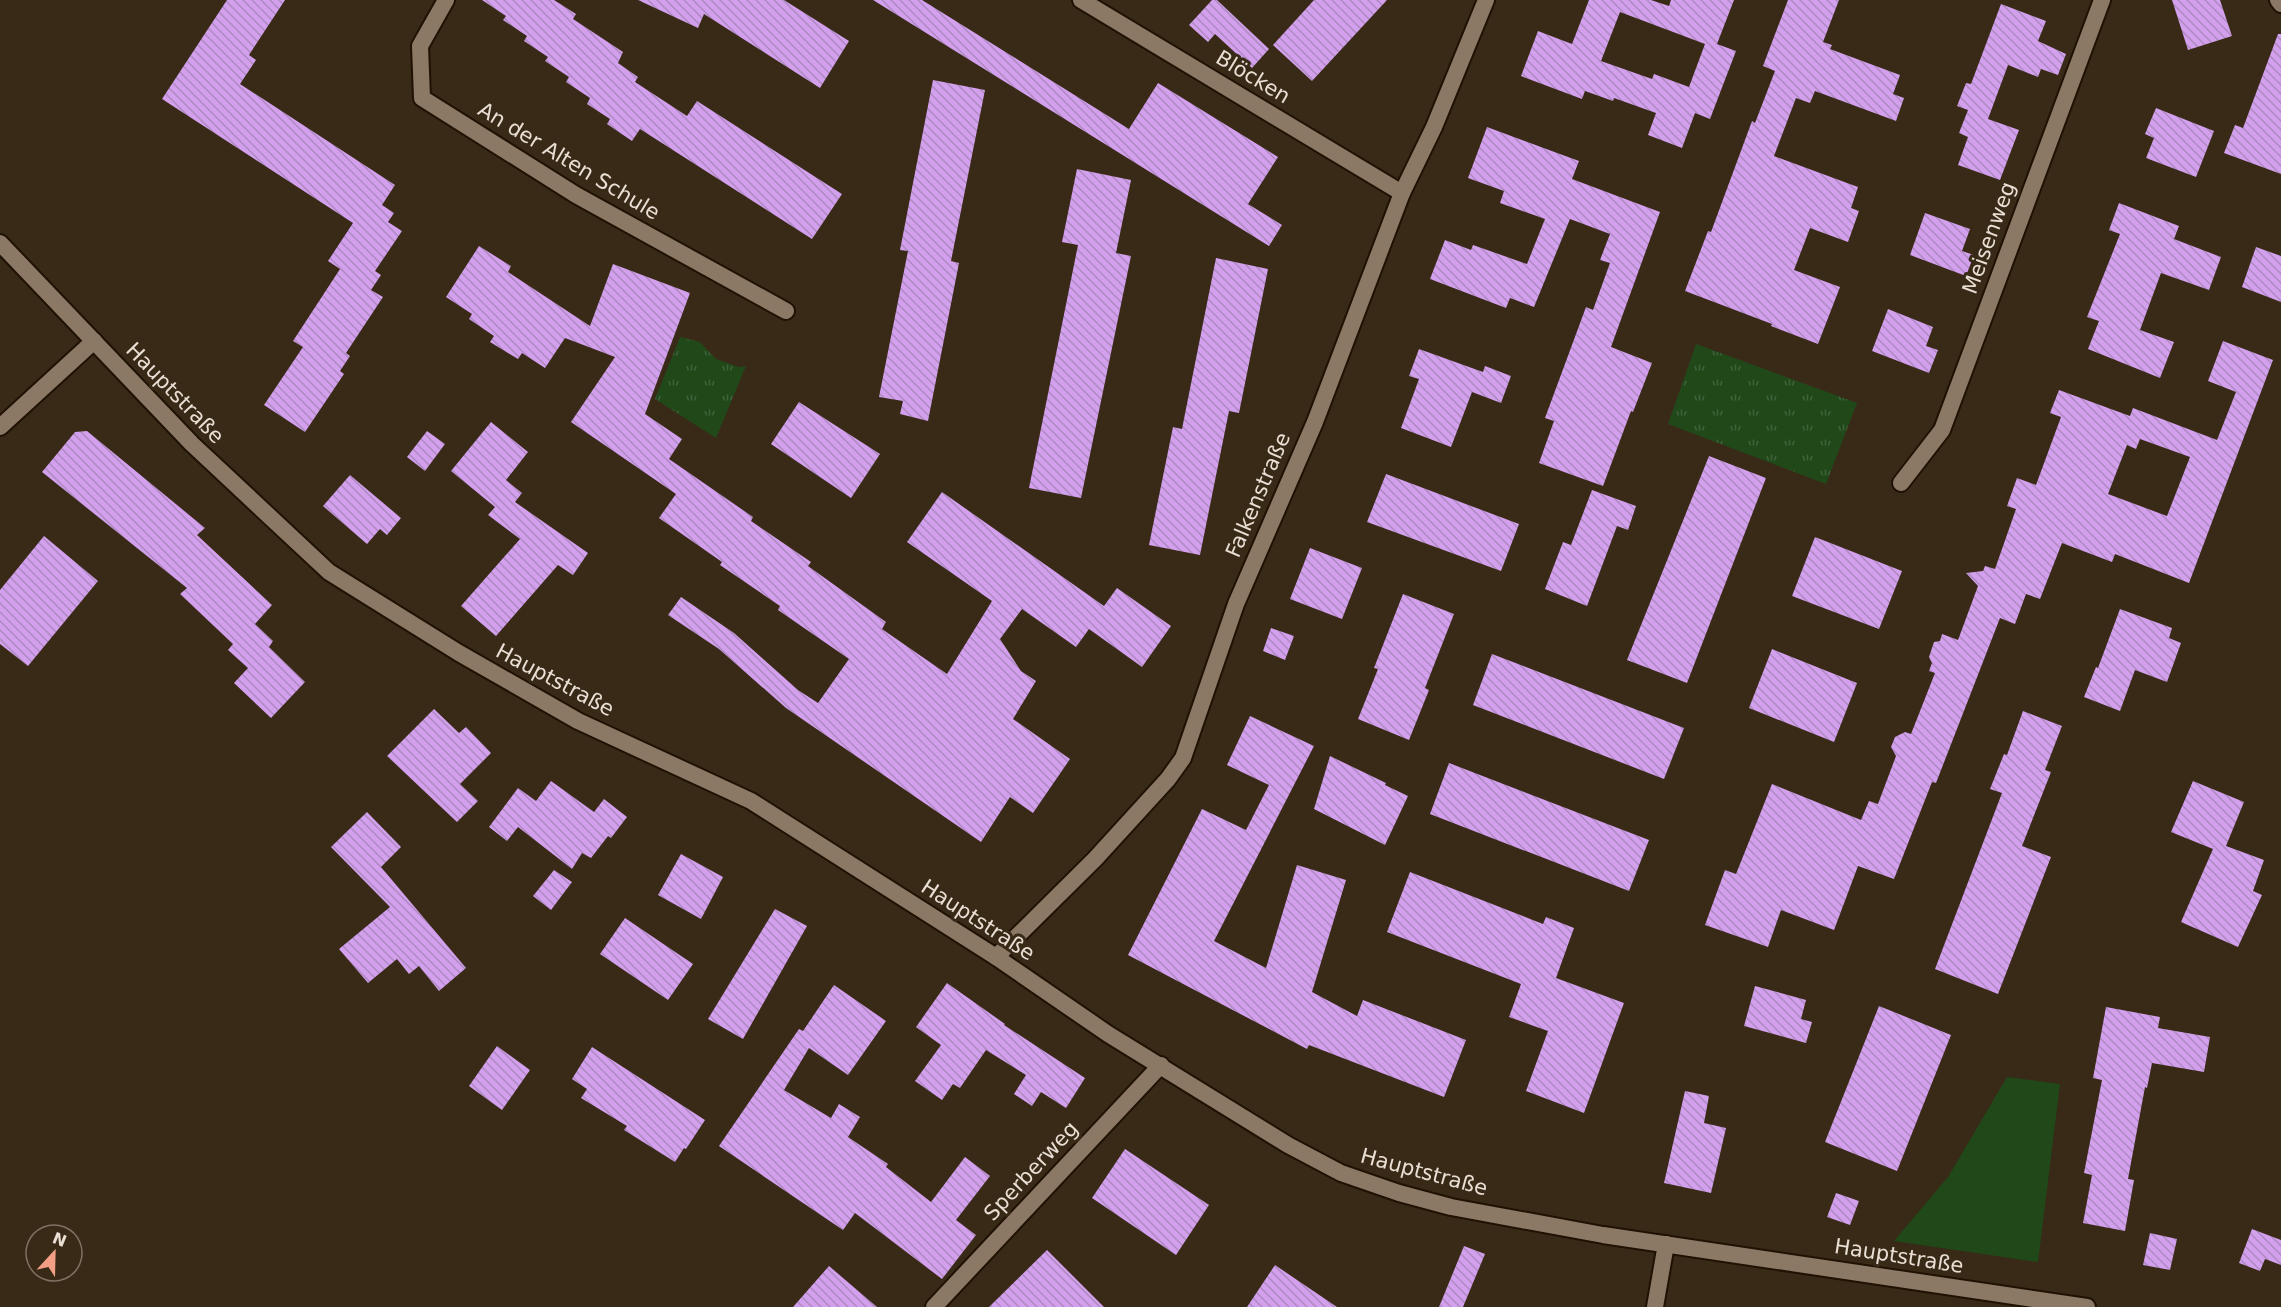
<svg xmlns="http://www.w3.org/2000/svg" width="2281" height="1307" font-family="'DejaVu Sans',sans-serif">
<defs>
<pattern id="park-tufts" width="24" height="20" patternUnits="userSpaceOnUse" patternTransform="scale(1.5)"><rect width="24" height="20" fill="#204819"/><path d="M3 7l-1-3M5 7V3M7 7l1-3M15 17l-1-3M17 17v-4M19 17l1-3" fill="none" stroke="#40623a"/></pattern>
<pattern id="building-back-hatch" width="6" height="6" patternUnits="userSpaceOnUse" patternTransform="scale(1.5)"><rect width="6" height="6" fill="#d2a0ec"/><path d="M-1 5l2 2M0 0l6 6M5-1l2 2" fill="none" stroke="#af89c1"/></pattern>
</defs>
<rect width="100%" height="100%" fill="#392a18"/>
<path fill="#204819" d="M 2007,1077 L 2060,1084 L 2038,1262 L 1894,1241 L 1948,1177 Z"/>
<g fill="url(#park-tufts)">
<path d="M 680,337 L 700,342 L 716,359 L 739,367 L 746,366 L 716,438 L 655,399 Z"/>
<path d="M 1696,344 L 1857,403 L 1826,484 L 1668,424 Z"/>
</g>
<g fill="url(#building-back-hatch)" fill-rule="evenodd">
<path d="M 227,0 L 285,0 L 249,55 L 256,60 L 240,84 L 395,185 L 382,205 L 394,213 L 388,222 L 402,231 L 375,271 L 381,275 L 371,290 L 383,297 L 346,353 L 350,356 L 340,371 L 344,374 L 305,432 L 264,405 L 303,347 L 293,341 L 340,269 L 328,261 L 353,223 L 162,99 Z"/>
<path d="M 482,0 L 554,0 L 576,14 L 573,19 L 623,52 L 618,63 L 638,77 L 635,82 L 687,116 L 697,101 L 842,194 L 812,239 L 640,129 L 632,141 L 607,124 L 610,119 L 587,104 L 590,98 L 566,82 L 569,77 L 545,61 L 548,57 L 524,41 L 527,36 L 503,20 L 506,16 Z"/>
<path d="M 638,0 L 784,0 L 849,41 L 820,88 L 704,14 L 698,28 Z"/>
<path d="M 873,0 L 922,0 L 1129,129 L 1158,83 L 1278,157 L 1248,204 L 1282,225 L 1269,246 Z"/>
<path d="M 1212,0 L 1217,0 L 1269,49 L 1252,68 L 1215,34 L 1208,42 L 1189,25 Z"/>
<path d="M 1314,0 L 1387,0 L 1312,81 L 1273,45 Z"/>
<path d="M 1589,0 L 1651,0 L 1669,6 L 1671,0 L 1734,0 L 1717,44 L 1736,51 L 1710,119 L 1695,113 L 1682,148 L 1648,135 L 1656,113 L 1614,98 L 1613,101 L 1585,91 L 1582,99 L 1521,76 L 1538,31 L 1572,44 ZM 1620,12 L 1705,44 L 1689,87 L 1654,74 L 1652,79 L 1601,61 Z"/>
<path d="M 1788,0 L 1839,0 L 1823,42 L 1832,45 L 1830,49 L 1900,75 L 1893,94 L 1904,98 L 1896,121 L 1815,91 L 1810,103 L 1796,98 L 1774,156 L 1858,187 L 1851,208 L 1859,211 L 1848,242 L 1810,228 L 1794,270 L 1840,287 L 1818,344 L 1771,326 L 1772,324 L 1685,291 L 1708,231 L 1711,232 L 1752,121 L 1755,123 L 1775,71 L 1763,66 Z"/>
<path d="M 2172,0 L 2220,0 L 2232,36 L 2188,50 Z"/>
<path d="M 2001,4 L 2046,21 L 2038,41 L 2066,54 L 2058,75 L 2041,69 L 2038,77 L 2008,65 L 1988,119 L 2019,130 L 2000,180 L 1958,165 L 1968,137 L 1959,133 L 1968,110 L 1957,106 L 1966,83 L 1971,84 Z"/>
<path d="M 2278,34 L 2281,34 L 2281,174 L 2224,153 L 2235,125 L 2243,128 Z"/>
<path d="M 933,80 L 985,90 L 951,261 L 959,263 L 928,421 L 900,414 L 903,401 L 879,397 L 908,251 L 900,250 Z"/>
<path d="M 2156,108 L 2214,131 L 2196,177 L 2146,158 L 2154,138 L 2145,134 Z"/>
<path d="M 1487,127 L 1579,161 L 1572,179 L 1660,212 L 1611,347 L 1652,363 L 1633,412 L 1631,411 L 1603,486 L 1539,463 L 1554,421 L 1545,418 L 1586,307 L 1593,310 L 1610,263 L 1600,260 L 1610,234 L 1570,219 L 1534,307 L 1510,298 L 1506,308 L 1430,279 L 1445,240 L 1471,250 L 1473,245 L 1527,264 L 1545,219 L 1500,203 L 1504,191 L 1468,178 Z"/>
<path d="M 1077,169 L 1131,180 L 1116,253 L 1131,256 L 1081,498 L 1029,488 L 1078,245 L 1062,242 Z"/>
<path d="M 2119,203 L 2179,226 L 2174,239 L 2221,257 L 2209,290 L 2161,273 L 2140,330 L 2174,342 L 2160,378 L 2088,349 L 2099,321 L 2087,317 L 2120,234 L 2109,230 Z"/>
<path d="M 1925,213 L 1970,229 L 1962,251 L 1974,255 L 1966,276 L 1910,255 Z"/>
<path d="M 479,246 L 511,266 L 508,272 L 590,326 L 613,264 L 690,293 L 645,414 L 682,439 L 669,459 L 753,517 L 751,521 L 811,562 L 808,566 L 886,622 L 882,629 L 947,674 L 992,601 L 907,542 L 942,492 L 1104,606 L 1117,588 L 1171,626 L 1142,667 L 1089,629 L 1076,647 L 1022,609 L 1000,639 L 1021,671 L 1036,681 L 1013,719 L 1070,759 L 1033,813 L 1010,797 L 981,842 L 786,708 L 719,649 L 668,615 L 681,597 L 734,633 L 798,690 L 818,703 L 849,659 L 778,610 L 780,606 L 720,565 L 722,562 L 659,518 L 676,494 L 571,422 L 615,357 L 565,338 L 545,368 L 522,353 L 518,359 L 490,342 L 494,336 L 469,319 L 472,314 L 446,297 Z"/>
<path d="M 2256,247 L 2281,256 L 2281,302 L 2242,287 Z"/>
<path d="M 1216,258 L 1268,269 L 1239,413 L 1229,411 L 1200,555 L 1149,545 L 1173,427 L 1182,429 Z"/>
<path d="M 1888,309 L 1933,327 L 1926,346 L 1938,350 L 1929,373 L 1872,351 Z"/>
<path d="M 2223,341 L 2273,360 L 2189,583 L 2115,554 L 2112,562 L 2062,543 L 2040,599 L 2026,594 L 2015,624 L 2000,618 L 1936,783 L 1932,782 L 1894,879 L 1858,866 L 1834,930 L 1781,910 L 1768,947 L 1705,925 L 1725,870 L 1736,874 L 1772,784 L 1861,820 L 1869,801 L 1878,804 L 1896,756 L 1891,747 L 1895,737 L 1905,732 L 1911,734 L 1935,673 L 1929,671 L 1932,663 L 1929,657 L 1934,642 L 1940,641 L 1942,634 L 1958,640 L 1978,586 L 1966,573 L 1983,571 L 1985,566 L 1995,569 L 2016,509 L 2007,506 L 2017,478 L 2036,485 L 2061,417 L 2050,413 L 2059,390 L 2130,416 L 2133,408 L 2217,440 L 2236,392 L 2208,381 ZM 2140,439 L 2190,457 L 2167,516 L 2108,494 L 2127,445 L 2136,449 Z"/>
<path d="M 1419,349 L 1483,372 L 1485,366 L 1511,376 L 1501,403 L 1472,392 L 1451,447 L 1401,428 L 1419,379 L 1409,376 Z"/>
<path d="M 799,402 L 880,454 L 851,498 L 771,444 Z"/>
<path d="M 491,422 L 528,452 L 506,480 L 522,493 L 515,502 L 588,553 L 573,575 L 558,565 L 496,636 L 461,606 L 520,539 L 488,515 L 495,507 L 451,471 Z"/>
<path d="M 87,431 L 205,528 L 197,535 L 272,605 L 255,624 L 273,641 L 269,647 L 305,682 L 271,718 L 234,683 L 248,668 L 228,650 L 233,644 L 180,594 L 187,588 L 42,472 L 75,432 Z"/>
<path d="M 427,431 L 445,444 L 425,471 L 407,457 Z"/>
<path d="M 1709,456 L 1766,478 L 1687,683 L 1627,660 Z"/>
<path d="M 1386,474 L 1519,524 L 1501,571 L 1367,522 Z"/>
<path d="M 350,475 L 401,518 L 387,535 L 380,529 L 367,544 L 323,506 Z"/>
<path d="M 1592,490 L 1636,506 L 1628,530 L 1617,526 L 1587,606 L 1545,589 L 1563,542 L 1571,545 Z"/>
<path d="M 44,536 L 98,581 L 28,666 L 0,644 L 0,590 Z"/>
<path d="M 1815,537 L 1902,571 L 1879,629 L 1792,596 Z"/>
<path d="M 1310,548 L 1362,568 L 1342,619 L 1290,599 Z"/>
<path d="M 1403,594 L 1454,614 L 1425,688 L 1429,690 L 1409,740 L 1358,719 L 1378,669 L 1374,668 Z"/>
<path d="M 2120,609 L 2172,628 L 2169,638 L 2181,643 L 2167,682 L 2135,670 L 2120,711 L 2084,697 L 2096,667 L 2098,668 Z"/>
<path d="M 1271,628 L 1294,636 L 1285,660 L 1263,651 Z"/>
<path d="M 1772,649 L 1857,683 L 1834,742 L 1749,708 Z"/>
<path d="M 1492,654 L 1684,728 L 1664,779 L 1473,705 Z"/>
<path d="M 434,709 L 459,733 L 466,727 L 491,753 L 460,784 L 478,801 L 457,822 L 387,756 Z"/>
<path d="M 2023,711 L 2062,726 L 2045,770 L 2051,772 L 2022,846 L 2051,857 L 1998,994 L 1935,969 L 2002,793 L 1990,789 L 2004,754 L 2007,755 Z"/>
<path d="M 1250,716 L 1314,746 L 1214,941 L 1266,968 L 1297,865 L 1346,880 L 1312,992 L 1357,1016 L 1363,1000 L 1466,1040 L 1444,1097 L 1309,1045 L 1307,1049 L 1128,955 L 1202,809 L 1246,830 L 1269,785 L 1227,765 Z"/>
<path d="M 1330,756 L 1386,783 L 1385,785 L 1408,796 L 1385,845 L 1314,809 Z"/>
<path d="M 1449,763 L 1649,840 L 1629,891 L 1430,814 Z"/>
<path d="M 551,781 L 594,812 L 604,799 L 627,817 L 611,838 L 608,836 L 591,858 L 582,853 L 572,869 L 518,827 L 507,841 L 489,827 L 518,788 L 536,801 Z"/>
<path d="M 2193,781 L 2244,802 L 2226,846 L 2264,860 L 2253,891 L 2262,895 L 2238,947 L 2181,922 L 2213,849 L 2171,832 Z"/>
<path d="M 367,812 L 401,847 L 381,867 L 466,968 L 439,991 L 419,966 L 409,974 L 397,959 L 368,983 L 339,949 L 390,907 L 331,847 Z"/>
<path d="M 681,854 L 723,877 L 701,919 L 658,895 Z"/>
<path d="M 554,870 L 572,882 L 551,910 L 533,896 Z"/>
<path d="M 1410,872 L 1543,924 L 1546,917 L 1574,928 L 1556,978 L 1624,1003 L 1584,1113 L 1526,1091 L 1548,1031 L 1509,1017 L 1521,984 L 1387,932 Z"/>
<path d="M 775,909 L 807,926 L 743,1039 L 708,1019 Z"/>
<path d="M 625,918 L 693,964 L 668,1000 L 600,954 Z"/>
<path d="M 947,983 L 1005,1024 L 1004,1025 L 1085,1078 L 1066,1108 L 1041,1092 L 1032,1106 L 1014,1094 L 1026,1075 L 986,1050 L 960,1088 L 953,1084 L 942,1100 L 915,1081 L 941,1045 L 916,1027 Z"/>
<path d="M 834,985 L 886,1021 L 848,1075 L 809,1048 L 784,1090 L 831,1118 L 839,1104 L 860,1117 L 848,1137 L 888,1164 L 886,1167 L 931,1202 L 965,1157 L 990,1176 L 956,1220 L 976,1235 L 942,1279 L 855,1213 L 843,1230 L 719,1146 L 799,1029 L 803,1031 Z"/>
<path d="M 1755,986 L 1806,1000 L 1801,1019 L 1812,1022 L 1806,1043 L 1744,1026 Z"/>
<path d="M 1879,1006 L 1951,1035 L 1897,1171 L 1825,1142 Z"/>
<path d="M 2106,1007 L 2160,1017 L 2158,1028 L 2210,1037 L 2204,1072 L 2152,1063 L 2147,1088 L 2145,1087 L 2128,1179 L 2134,1180 L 2125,1231 L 2083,1223 L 2092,1175 L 2084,1173 L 2102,1080 L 2093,1078 Z"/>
<path d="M 497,1046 L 530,1070 L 502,1110 L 469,1086 Z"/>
<path d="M 592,1047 L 705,1120 L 686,1149 L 684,1148 L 675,1162 L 624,1130 L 627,1126 L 581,1098 L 587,1089 L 572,1079 Z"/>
<path d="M 1685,1091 L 1709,1096 L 1704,1123 L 1726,1128 L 1711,1193 L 1664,1183 Z"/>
<path d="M 1125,1149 L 1209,1205 L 1176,1255 L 1092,1198 Z"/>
<path d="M 1836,1193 L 1859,1201 L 1850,1225 L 1827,1217 Z"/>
<path d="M 2252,1229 L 2281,1240 L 2281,1265 L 2265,1259 L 2260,1271 L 2239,1263 Z"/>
<path d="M 2150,1233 L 2177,1239 L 2170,1270 L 2143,1265 Z"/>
<path d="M 1464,1246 L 1485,1254 L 1463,1307 L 1439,1307 Z"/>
<path d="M 1047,1250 L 1104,1307 L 989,1307 Z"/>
<path d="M 1275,1265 L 1337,1307 L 1247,1307 Z"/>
<path d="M 829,1266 L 877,1307 L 793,1307 Z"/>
</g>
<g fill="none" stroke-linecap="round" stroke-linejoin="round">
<g stroke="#201203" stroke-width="20">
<g id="minor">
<path d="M 446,0 L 420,46 L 422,98 L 576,195 L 786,311"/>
<path d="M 1081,0 L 1402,193"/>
<path d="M 2278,0 L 2281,4"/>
<path d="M 0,427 L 94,341"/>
<path d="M 1901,483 L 1942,430 L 2102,0"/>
<path d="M 996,957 L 1095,859 L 1168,779 L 1183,758 L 1236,604 L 1315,422 L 1402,193 L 1434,127 L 1486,0"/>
<path d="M 934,1307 L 1161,1065"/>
<path d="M 1655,1307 L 1666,1244"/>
</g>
</g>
<g stroke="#201203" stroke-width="20">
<path id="tertiary" d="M 0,243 L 192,444 L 329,572 L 459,653 L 578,721 L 751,801 L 996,957 L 1108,1034 L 1288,1145 L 1341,1173 L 1399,1193 L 1451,1207 L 1603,1235 L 2087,1307"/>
</g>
<use href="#minor" stroke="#8b7965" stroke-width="16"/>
<use href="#tertiary" stroke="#8b7965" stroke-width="16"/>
</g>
<g text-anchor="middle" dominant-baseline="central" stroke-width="6" stroke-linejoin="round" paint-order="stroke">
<g font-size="21" fill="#e9dfd4" stroke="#392a18">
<text transform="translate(1253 77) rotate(31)">Blöcken</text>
<text transform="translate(569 161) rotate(31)">An der Alten Schule</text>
<text transform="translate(1989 238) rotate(-70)">Meisenweg</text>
<text transform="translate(175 393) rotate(46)">Hauptstraße</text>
<text transform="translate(1258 495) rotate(-67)">Falkenstraße</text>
<text transform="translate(555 680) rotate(28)">Hauptstraße</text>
<text transform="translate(978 920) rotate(33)">Hauptstraße</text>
<text transform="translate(1031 1171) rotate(-47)">Sperberweg</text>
<text transform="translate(1424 1172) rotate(15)">Hauptstraße</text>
<text transform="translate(1899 1256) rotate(9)">Hauptstraße</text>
</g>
</g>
<g transform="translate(54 1253) rotate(22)"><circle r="28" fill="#392a18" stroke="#7f7263" stroke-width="1.5"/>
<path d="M0-4.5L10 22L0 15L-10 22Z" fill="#f39f85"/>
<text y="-9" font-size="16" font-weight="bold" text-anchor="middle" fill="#e9dfd4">N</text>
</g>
</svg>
